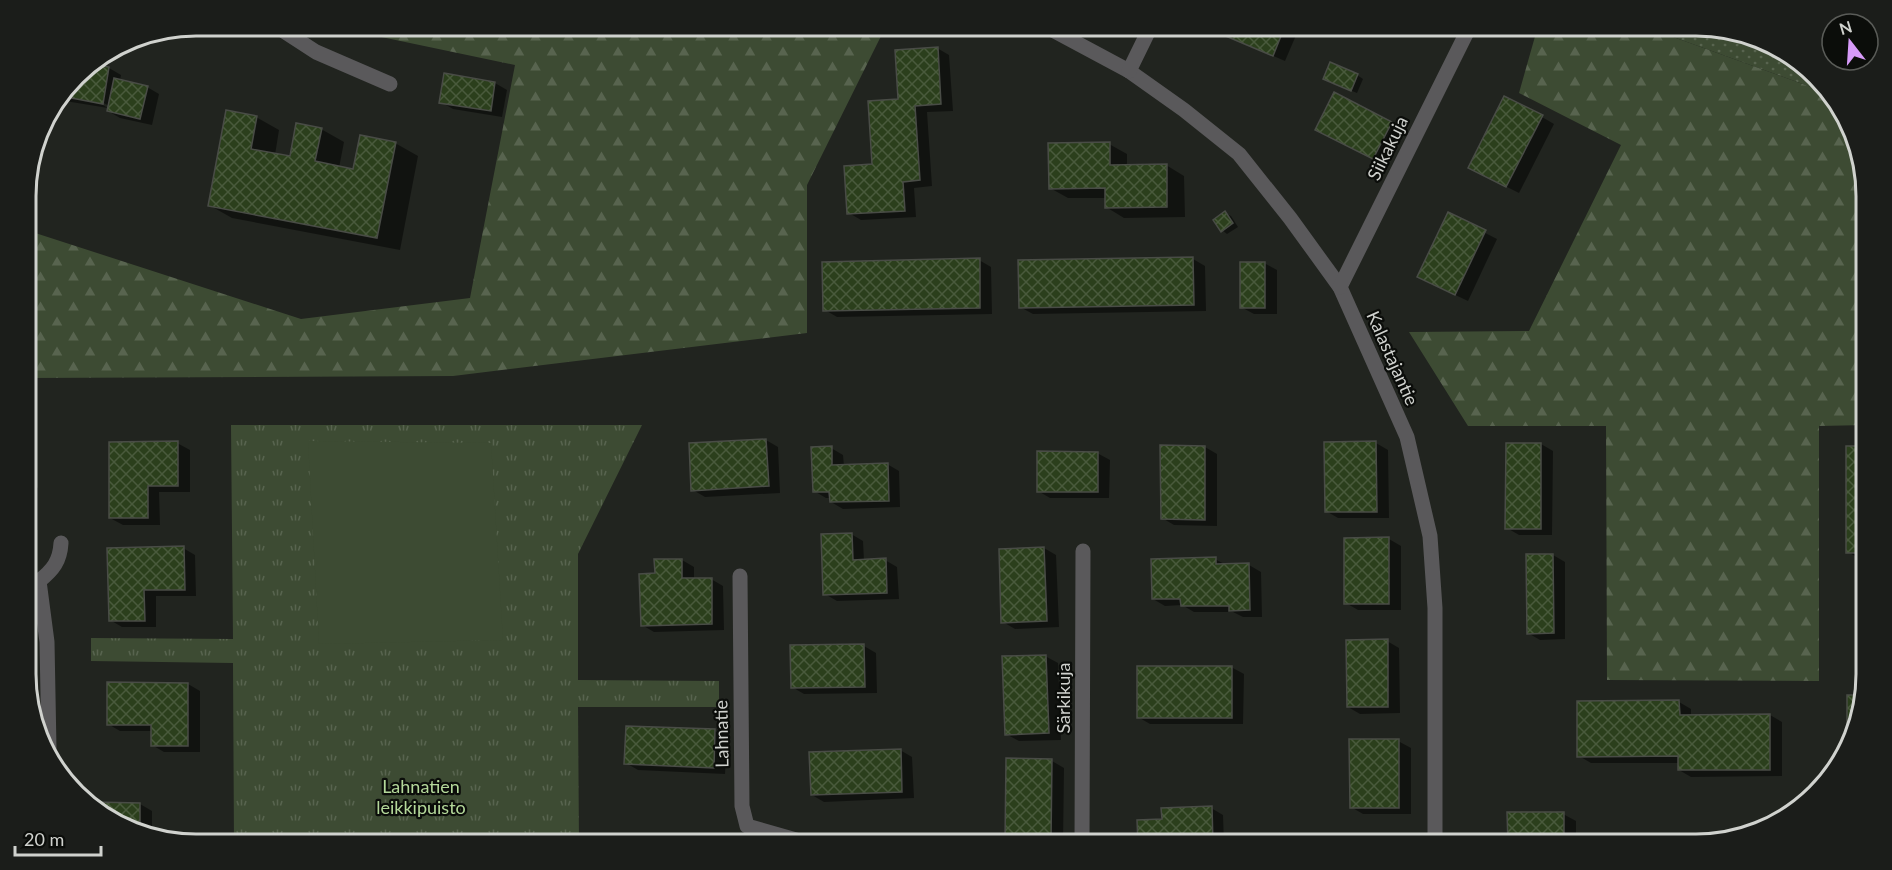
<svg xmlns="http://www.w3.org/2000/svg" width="1892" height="870" font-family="Lato,sans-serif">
<defs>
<pattern id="grass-dots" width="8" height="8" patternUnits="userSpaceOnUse" patternTransform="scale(1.5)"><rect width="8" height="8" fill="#3d4b33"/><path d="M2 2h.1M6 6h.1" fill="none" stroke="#58644f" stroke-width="1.8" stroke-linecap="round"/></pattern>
<pattern id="forest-firs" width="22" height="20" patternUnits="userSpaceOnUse" patternTransform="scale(1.5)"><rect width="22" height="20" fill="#3d4b33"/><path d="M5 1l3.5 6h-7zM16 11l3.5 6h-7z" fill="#58644f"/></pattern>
<pattern id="park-tufts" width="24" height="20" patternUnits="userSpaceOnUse" patternTransform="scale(1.5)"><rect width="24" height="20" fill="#3d4b33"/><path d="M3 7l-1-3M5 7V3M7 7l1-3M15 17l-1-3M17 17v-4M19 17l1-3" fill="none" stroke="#58644f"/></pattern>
<pattern id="building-cross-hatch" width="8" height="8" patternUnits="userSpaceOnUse" patternTransform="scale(1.5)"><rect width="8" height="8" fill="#2b3f1c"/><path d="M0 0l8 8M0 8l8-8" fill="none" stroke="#495a3c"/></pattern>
</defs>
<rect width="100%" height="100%" fill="#21241f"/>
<path fill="url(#grass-dots)" d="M 1643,26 L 1696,26 L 1762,39 L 1832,92 L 1833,95 Z"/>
<g fill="url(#forest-firs)">
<path d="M 329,26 L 886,26 L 807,185 L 807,333 L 453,376 L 26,378 L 26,230 L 301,319 L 470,298 L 515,65 Z"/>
<path d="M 1538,26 L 1643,26 L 1833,95 L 1865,174 L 1866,425 L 1819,426 L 1819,681 L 1607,680 L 1606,426 L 1468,426 L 1409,332 L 1529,331 L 1621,145 L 1519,93 Z"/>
</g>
<path fill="url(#park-tufts)" d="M 231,425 L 642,425 L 578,554 L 578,680 L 719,681 L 719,707 L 578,707 L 579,844 L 234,844 L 233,663 L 91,661 L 91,638 L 233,639 Z"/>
<path fill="#3d4b33" d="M 308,441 L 491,443 L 503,640 L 319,644 Z"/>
<g fill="#0007">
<path d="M 1204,26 L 1300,26 L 1285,61 Z"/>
<path d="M 937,48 L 949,55 L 953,111 L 927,112 L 932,186 L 914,188 L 916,217 L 861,220 L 849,213 L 873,165 L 900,100 Z"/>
<path d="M 88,65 L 109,68 L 121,75 L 120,81 L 147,87 L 159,94 L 152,125 L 120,118 L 108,111 L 109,106 L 97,99 L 96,101 L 108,108 L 59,100 L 83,68 Z"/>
<path d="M 445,75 L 495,83 L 507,90 L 502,117 L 453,109 L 441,102 Z"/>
<path d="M 1357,75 L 1363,79 L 1357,93 L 1330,82 Z"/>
<path d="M 256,117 L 279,130 L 275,155 L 291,158 L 321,129 L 344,142 L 339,168 L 354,171 L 395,143 L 418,156 L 400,250 L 232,218 L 209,205 Z"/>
<path d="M 1542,117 L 1554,124 L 1519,193 L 1481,174 Z"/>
<path d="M 1391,123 L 1403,130 L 1385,165 L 1329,136 Z"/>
<path d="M 1109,144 L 1127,154 L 1127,166 L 1166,165 L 1184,176 L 1185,217 L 1124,218 L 1106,207 L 1106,198 L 1068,198 L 1050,188 Z"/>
<path d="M 1225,213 L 1231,216 L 1238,227 L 1227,234 L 1222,230 Z"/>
<path d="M 1448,214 L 1497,239 L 1468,301 L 1430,283 Z"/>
<path d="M 1193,259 L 1205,266 L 1206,311 L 1033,314 L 1020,307 Z"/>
<path d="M 979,260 L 991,267 L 992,314 L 837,317 L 825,310 Z"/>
<path d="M 1264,263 L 1277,270 L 1277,314 L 1254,314 L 1241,307 Z"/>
<path d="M 766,440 L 778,447 L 780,493 L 705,497 L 693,490 Z"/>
<path d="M 177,443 L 190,450 L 190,492 L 159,492 L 160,525 L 123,525 L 110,518 Z"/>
<path d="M 1376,443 L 1388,450 L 1389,518 L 1338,518 L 1326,511 Z"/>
<path d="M 1541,444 L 1553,451 L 1552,535 L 1519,535 L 1507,528 Z"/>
<path d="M 1205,447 L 1217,454 L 1217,526 L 1174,525 L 1162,518 Z"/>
<path d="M 1866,447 L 1866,638 L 1865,559 L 1860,559 L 1848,552 Z"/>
<path d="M 831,448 L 843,455 L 844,466 L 887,464 L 899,471 L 900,507 L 843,509 L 831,502 L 831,498 L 826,498 L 814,491 Z"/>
<path d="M 1097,453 L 1110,460 L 1109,498 L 1050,498 L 1038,491 Z"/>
<path d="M 27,481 L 38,488 L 38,530 L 27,530 Z"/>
<path d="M 851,534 L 863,541 L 864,561 L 885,560 L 897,567 L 899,599 L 837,601 L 825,594 Z"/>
<path d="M 1389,539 L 1401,546 L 1401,610 L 1358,610 L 1346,603 Z"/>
<path d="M 183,548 L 195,555 L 196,596 L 156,596 L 156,627 L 122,627 L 110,620 Z"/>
<path d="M 1044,548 L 1056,555 L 1059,627 L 1015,629 L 1003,622 Z"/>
<path d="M 1553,555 L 1565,562 L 1565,639 L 1540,640 L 1528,633 L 1528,556 Z"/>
<path d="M 1215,559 L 1226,565 L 1249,565 L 1261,572 L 1262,617 L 1243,617 L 1233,612 L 1194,612 L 1182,605 L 1165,606 L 1153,599 Z"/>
<path d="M 682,560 L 694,567 L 694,580 L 711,579 L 723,586 L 724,630 L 654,632 L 642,625 L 656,575 Z"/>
<path d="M 27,630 L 28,630 L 27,691 Z"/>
<path d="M 1387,641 L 1399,648 L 1400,713 L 1360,714 L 1348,707 Z"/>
<path d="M 864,646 L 876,653 L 877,693 L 804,694 L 792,687 Z"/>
<path d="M 1045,656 L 1058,663 L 1061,740 L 1019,741 L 1006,734 Z"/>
<path d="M 1231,667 L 1244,674 L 1243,724 L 1150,724 L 1138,717 Z"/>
<path d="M 188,684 L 200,691 L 200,752 L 164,752 L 152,745 L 152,731 L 120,731 L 108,724 Z"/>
<path d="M 1848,697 L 1862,697 L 1853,740 L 1849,746 Z"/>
<path d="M 1679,702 L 1691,709 L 1691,716 L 1770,715 L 1782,722 L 1782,776 L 1691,777 L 1679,770 L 1679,763 L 1591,763 L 1579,756 Z"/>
<path d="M 715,731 L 727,738 L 725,774 L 638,770 L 626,763 Z"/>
<path d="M 1398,741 L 1411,748 L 1411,814 L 1363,814 L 1351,807 Z"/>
<path d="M 900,750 L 912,757 L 914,798 L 824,802 L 812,795 Z"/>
<path d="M 1008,760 L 1052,761 L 1064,768 L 1063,844 L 1013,844 L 1007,841 Z"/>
<path d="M 96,804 L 140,804 L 152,811 L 152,836 L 130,831 Z"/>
<path d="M 1211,808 L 1223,815 L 1224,844 L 1139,844 L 1139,821 L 1163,820 Z"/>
<path d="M 1509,814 L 1563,814 L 1576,821 L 1576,844 L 1509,844 Z"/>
</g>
<g fill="url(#building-cross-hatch)" stroke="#494c46" stroke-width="1.5">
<path d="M 1202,26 L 1285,26 L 1273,56 Z"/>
<path d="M 938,47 L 941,104 L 915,106 L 920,180 L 903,182 L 905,211 L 847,214 L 844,166 L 872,164 L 868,101 L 898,99 L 895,50 Z"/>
<path d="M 1330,62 L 1358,74 L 1351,91 L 1323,79 Z"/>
<path d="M 90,64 L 109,67 L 103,104 L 61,96 L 83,68 Z"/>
<path d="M 444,73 L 495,82 L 491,111 L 439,103 Z"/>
<path d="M 114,78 L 148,86 L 140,119 L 107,111 Z"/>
<path d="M 1334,92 L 1392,122 L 1373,159 L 1315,130 Z"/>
<path d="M 1504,96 L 1543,115 L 1506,187 L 1468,168 Z"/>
<path d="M 226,110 L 257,116 L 251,149 L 290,156 L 296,123 L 322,128 L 315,161 L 353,169 L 360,135 L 396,142 L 377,238 L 208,206 Z"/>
<path d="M 1110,142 L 1110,165 L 1167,164 L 1167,207 L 1105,208 L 1105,188 L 1049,189 L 1048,143 Z"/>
<path d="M 1225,211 L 1233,223 L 1221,232 L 1213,220 Z"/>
<path d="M 1448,212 L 1486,230 L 1455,295 L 1417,277 Z"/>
<path d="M 1193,257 L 1194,305 L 1019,308 L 1018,260 Z"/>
<path d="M 980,258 L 980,308 L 823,311 L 822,262 Z"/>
<rect x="1240" y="262" width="25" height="46"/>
<path d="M 766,439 L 769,486 L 691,491 L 689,443 Z"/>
<path d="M 178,441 L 178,486 L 148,486 L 148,518 L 109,518 L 109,442 Z"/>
<path d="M 1376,441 L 1377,512 L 1325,512 L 1324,442 Z"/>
<path d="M 1506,443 L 1541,443 L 1541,529 L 1505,529 Z"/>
<path d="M 1160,445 L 1205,446 L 1205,520 L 1161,519 Z"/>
<path d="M 832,446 L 832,465 L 888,463 L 889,501 L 830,502 L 829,492 L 813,492 L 811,447 Z"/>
<path d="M 1846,446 L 1866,446 L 1866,638 L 1864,638 L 1863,553 L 1846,553 Z"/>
<path d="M 1037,451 L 1098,452 L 1098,492 L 1037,492 Z"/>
<path d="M 852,533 L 853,560 L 886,558 L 887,593 L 823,595 L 821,534 Z"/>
<path d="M 1389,537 L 1389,604 L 1344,604 L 1344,538 Z"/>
<path d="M 184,546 L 185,590 L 144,590 L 145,621 L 109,621 L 107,548 Z"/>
<path d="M 1044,547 L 1047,621 L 1001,623 L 999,549 Z"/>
<path d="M 1526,554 L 1553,554 L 1554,633 L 1527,634 Z"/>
<path d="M 1216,557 L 1216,564 L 1249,563 L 1250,610 L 1229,611 L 1229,606 L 1181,606 L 1180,599 L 1152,599 L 1151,559 Z"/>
<path d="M 654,559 L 682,559 L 682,578 L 712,578 L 712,624 L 641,626 L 639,574 L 655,573 Z"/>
<path d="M 1388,639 L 1388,707 L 1347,707 L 1346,640 Z"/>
<path d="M 864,644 L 865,687 L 791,688 L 790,645 Z"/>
<path d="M 1046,655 L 1049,733 L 1005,735 L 1002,656 Z"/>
<rect x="1137" y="666" width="95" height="52"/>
<path d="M 107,682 L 188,683 L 188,746 L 151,746 L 151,725 L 107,725 Z"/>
<path d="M 1847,695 L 1862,695 L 1853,740 L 1847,747 Z"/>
<path d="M 1679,700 L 1680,715 L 1770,714 L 1770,770 L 1678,770 L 1678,756 L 1577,757 L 1577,701 Z"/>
<path d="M 626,726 L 715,729 L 714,768 L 624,764 Z"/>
<path d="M 1349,739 L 1399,739 L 1399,808 L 1350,808 Z"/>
<path d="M 901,749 L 902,792 L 811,795 L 809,752 Z"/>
<path d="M 1006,758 L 1052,759 L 1051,842 L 1005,842 Z"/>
<path d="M 94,802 L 140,803 L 140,833 L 130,831 Z"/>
<path d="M 1212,806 L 1213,844 L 1138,844 L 1137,820 L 1162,819 L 1161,808 Z"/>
<path d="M 1507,812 L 1564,812 L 1564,844 L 1508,844 Z"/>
</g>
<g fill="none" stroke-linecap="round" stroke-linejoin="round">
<g stroke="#5a595b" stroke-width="15">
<path d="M 276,26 L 316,52 L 390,84"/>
<path d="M 1045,26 L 1129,71 L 1184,110 L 1239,154 L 1290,218 L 1340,287 L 1407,437 L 1430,536 L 1435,608 L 1435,844"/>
<path d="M 1129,71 L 1151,26"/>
<path d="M 1340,287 L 1470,26"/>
<path d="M 740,576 L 742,806 L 747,826 L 810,844"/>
<path d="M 39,581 L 47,642 L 49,749"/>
<path d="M 39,581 C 53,570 60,561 61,543"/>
<path d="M 1082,844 L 1083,551"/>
</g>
</g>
<g text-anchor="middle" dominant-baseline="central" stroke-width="4.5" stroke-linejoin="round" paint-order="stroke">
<g font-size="18" fill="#d0d2ce" stroke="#0b0d0a">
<text transform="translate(1387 148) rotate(-64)">Siikakuja</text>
<text transform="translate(1393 358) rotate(66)">Kalastajantie</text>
<text transform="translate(1063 698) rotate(-90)">Särkikuja</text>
<text transform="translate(721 734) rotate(-91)">Lahnatie</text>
</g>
<g font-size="18" fill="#b4d89a" stroke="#0b0d0a">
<text x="421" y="786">Lahnatien<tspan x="421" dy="21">leikkipuisto</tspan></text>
</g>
</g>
<path d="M0 0H1892V870H0ZM196 36H1696A160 160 0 0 1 1856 196V674A160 160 0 0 1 1696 834H196A160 160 0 0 1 36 674V196A160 160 0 0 1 196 36Z" fill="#1b1d1a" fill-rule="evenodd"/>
<path fill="none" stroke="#d0d2ce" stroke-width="3" d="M196 36H1696A160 160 0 0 1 1856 196V674A160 160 0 0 1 1696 834H196A160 160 0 0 1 36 674V196A160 160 0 0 1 196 36Z"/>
<g transform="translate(1850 42) rotate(343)"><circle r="28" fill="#0b0d0a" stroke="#5a5c58" stroke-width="1.5"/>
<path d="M0-4.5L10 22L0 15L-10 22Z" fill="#d79bf9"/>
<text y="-9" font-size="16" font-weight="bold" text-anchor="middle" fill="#d0d2ce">N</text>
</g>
<path d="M15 846v9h86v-9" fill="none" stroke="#d0d2ce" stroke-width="3"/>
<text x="24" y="846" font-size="18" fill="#d0d2ce" stroke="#0b0d0a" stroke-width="4.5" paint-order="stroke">20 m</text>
</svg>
